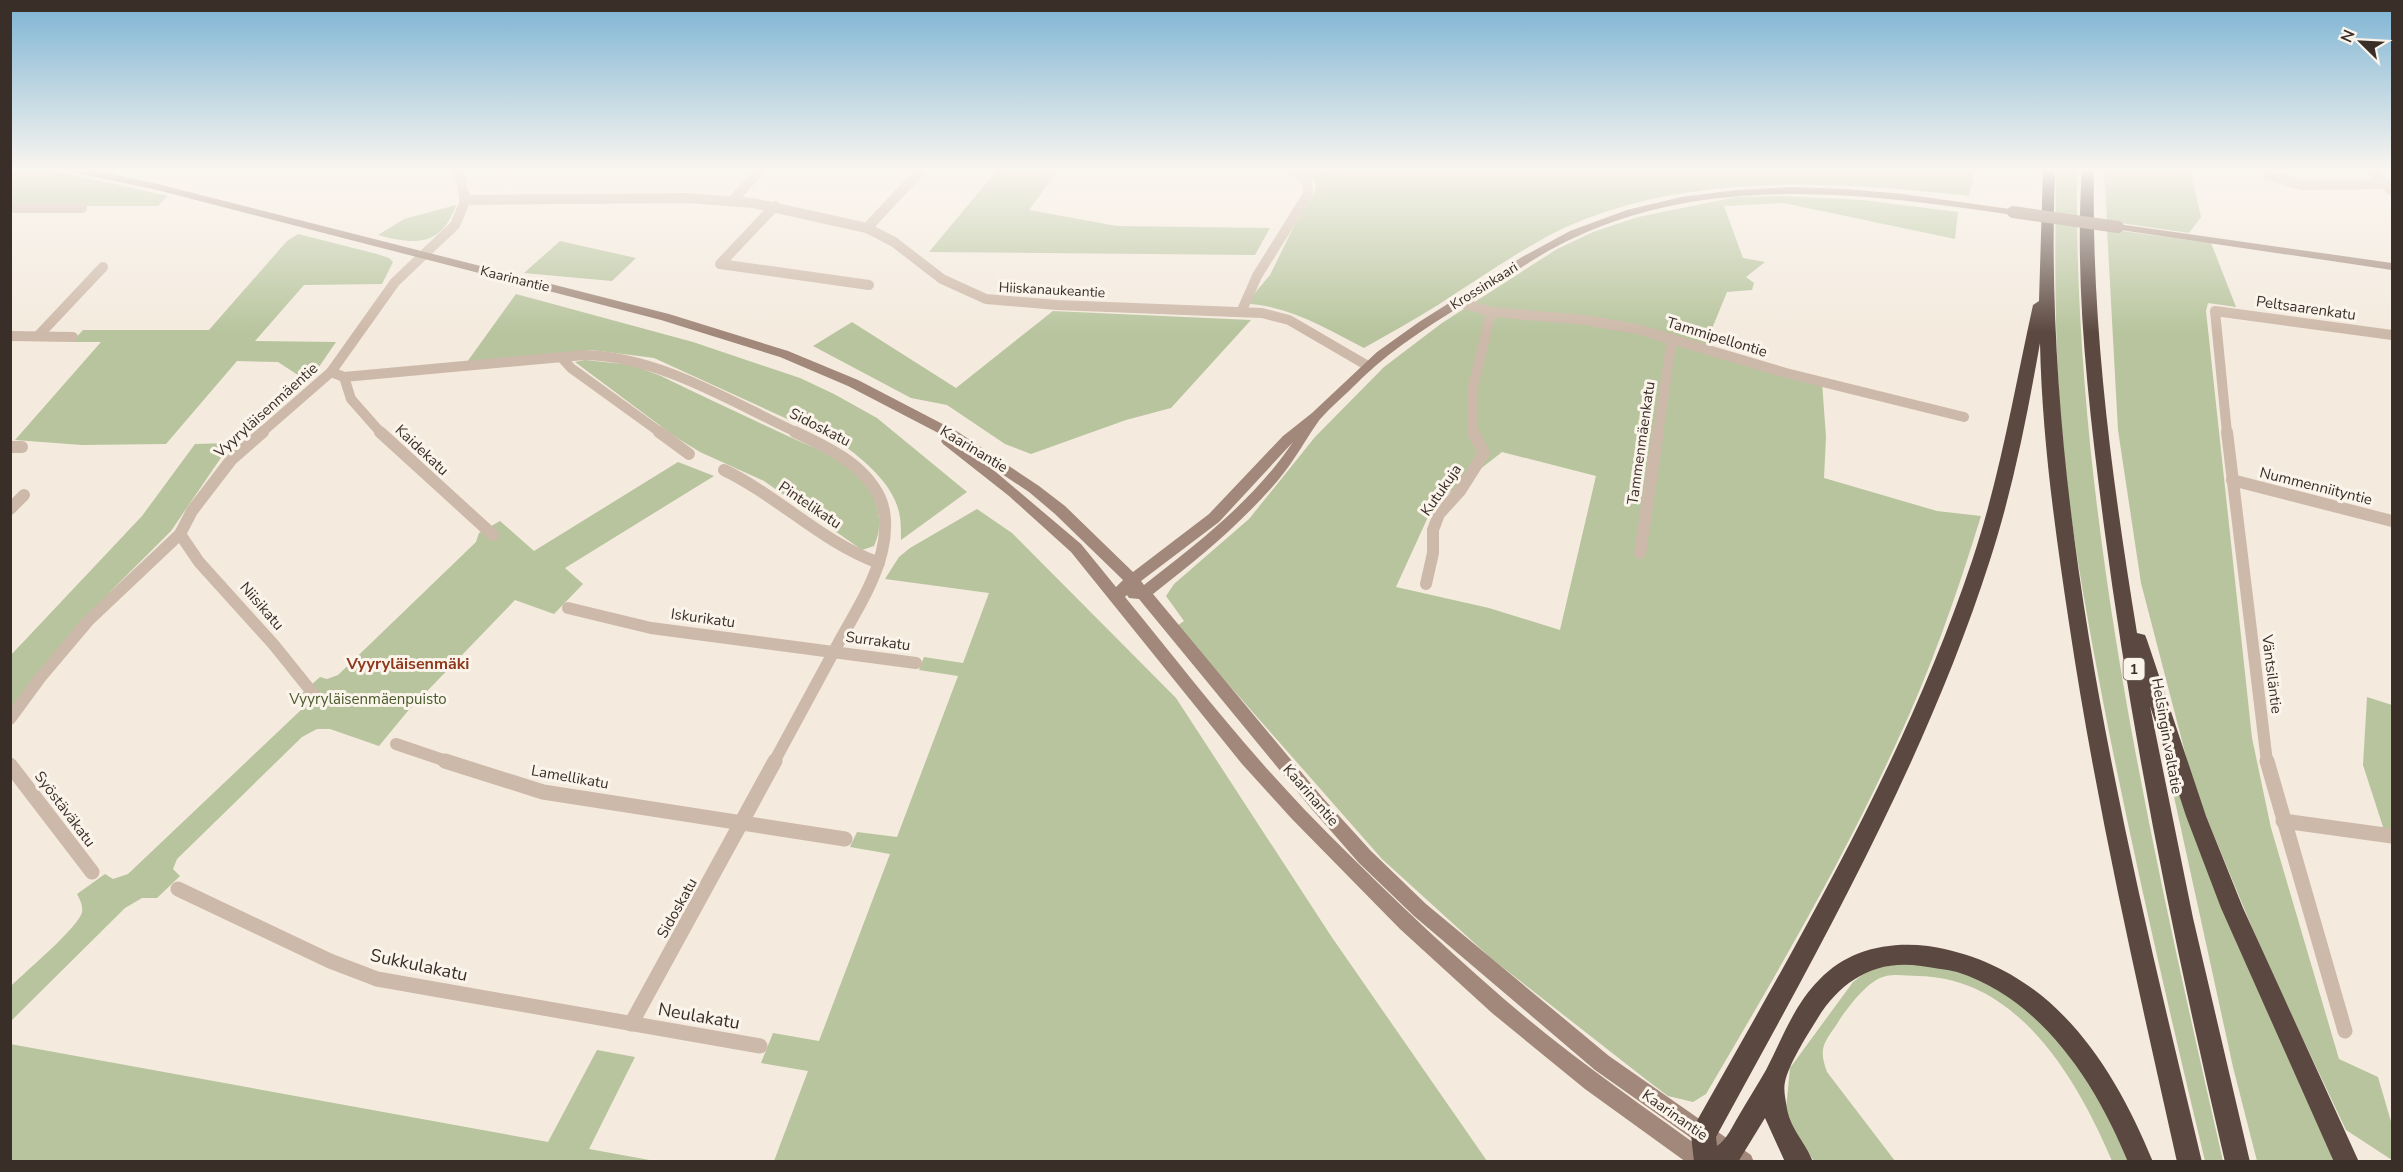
<svg xmlns="http://www.w3.org/2000/svg" width="2403" height="1172" font-family="'Nunito Sans',sans-serif">
<rect width="100%" height="100%" fill="#f4eade"/>
<g fill="#b7c49d" fill-rule="evenodd">
<path d="M 11,169 L 47,169 L 168,196 L 158,206 L 11,206 Z"/>
<path d="M 998,169 L 1059,169 L 1029,210 L 1117,226 L 1270,228 L 1255,255 L 929,252 Z"/>
<path d="M 1303,169 L 1330,172 L 1332,169 L 1975,169 L 1969,196 C 1835,181 1673,171 1550,235 C 1511,256 1475,281 1438,305 C 1414,320 1388,334 1364,348 C 1327,329 1292,307 1250,304 L 1253,295 L 1270,275 L 1294,226 L 1313,196 L 1316,186 L 1314,180 Z"/>
<path d="M 2056,169 L 2077,169 C 2073,504 2149,837 2223,1161 L 2205,1161 C 2171,1019 2138,876 2109,732 C 2090,633 2070,532 2062,432 C 2054,344 2055,257 2056,169 Z"/>
<path d="M 2104,169 L 2190,169 L 2201,217 L 2189,233 L 2107,221 Z"/>
<path d="M 1780,196 L 1862,200 L 1958,212 L 1955,239 L 1784,203 L 1724,206 L 1743,258 L 1765,262 L 1746,277 L 1754,283 L 1752,290 L 1727,292 L 1704,348 L 1822,382 L 1826,437 L 1824,478 L 1937,511 L 1981,516 C 1957,594 1930,672 1895,746 C 1840,866 1773,980 1706,1094 L 1693,1102 L 1668,1096 L 1648,1081 L 1492,959 L 1382,859 L 1177,626 L 1184,621 L 1166,596 L 1174,584 L 1249,519 L 1315,437 L 1384,367 L 1442,323 L 1557,249 L 1593,232 L 1638,217 L 1736,197 ZM 1502,452 L 1596,476 L 1560,630 L 1489,608 L 1396,587 L 1433,506 Z"/>
<path d="M 456,205 C 441,247 415,245 378,235 L 404,219 Z"/>
<path d="M 2107,229 L 2211,243 L 2236,307 L 2208,303 L 2206,311 L 2252,738 L 2271,828 L 2339,1059 L 2378,1077 L 2392,1125 L 2392,1160 L 2346,1130 L 2265,959 L 2194,787 L 2141,583 L 2118,430 Z"/>
<path d="M 298,234 L 377,254 L 389,258 L 393,262 L 382,284 L 304,285 L 255,341 L 336,342 L 312,377 L 298,375 L 278,362 L 237,361 L 166,444 L 82,445 L 15,440 L 101,342 L 72,342 L 83,330 L 209,330 L 287,241 Z"/>
<path d="M 560,241 L 636,258 L 612,281 L 524,273 Z"/>
<path d="M 516,294 L 693,342 L 800,378 L 834,394 L 877,418 L 967,492 L 901,540 C 901,531 901,520 899,512 C 892,483 865,461 842,444 L 654,358 L 592,350 L 467,362 Z"/>
<path d="M 1053,311 L 1251,320 L 1171,408 L 1126,420 L 1031,454 L 1005,444 L 947,405 L 911,398 L 813,346 L 852,322 L 956,388 Z"/>
<path d="M 585,360 L 632,365 L 661,376 C 704,397 747,417 790,437 C 811,447 838,456 855,471 C 876,490 886,521 874,546 L 862,550 L 764,481 L 700,452 L 674,436 L 575,362 Z"/>
<path d="M 231,443 L 171,531 L 111,591 L 11,710 L 11,655 L 142,516 L 195,444 Z"/>
<path d="M 678,462 L 714,476 L 565,568 L 583,584 L 554,614 L 515,600 L 407,712 L 379,746 L 330,729 L 317,729 L 302,737 L 177,859 L 173,869 L 180,876 L 157,898 L 142,898 L 125,908 L 11,1021 L 11,986 C 24,973 79,927 82,912 C 83,905 80,900 77,894 L 105,874 L 113,879 L 128,874 L 302,709 L 305,701 L 300,695 L 320,677 L 327,679 L 338,675 L 476,542 L 479,533 L 500,521 L 534,551 Z"/>
<path d="M 977,509 L 1012,533 L 1176,698 L 1331,936 L 1487,1161 L 774,1161 L 808,1071 L 761,1063 L 773,1033 L 819,1041 L 890,854 L 850,847 L 857,832 L 897,837 L 958,676 L 919,670 L 924,657 L 963,663 L 989,593 L 885,579 L 899,557 L 910,548 Z"/>
<path d="M 2367,697 L 2392,705 L 2392,831 L 2384,830 L 2363,765 Z"/>
<path d="M 2166,760 L 2171,761 L 2337,1161 L 2257,1161 L 2233,1067 Z"/>
<path d="M 1903,963 C 1923,966 1946,967 1966,973 C 1975,975 1983,981 1991,985 C 2060,1023 2096,1094 2131,1161 L 2112,1161 C 2078,1081 2019,977 1918,976 C 1909,976 1896,974 1886,976 C 1868,980 1850,1005 1840,1019 C 1826,1042 1817,1045 1827,1072 L 1895,1161 L 1814,1161 L 1794,1133 L 1786,1109 L 1790,1068 L 1853,982 L 1869,970 Z"/>
<path d="M 10,1044 L 548,1142 L 597,1050 L 635,1057 L 589,1149 L 655,1161 L 11,1161 Z"/>
</g>
<g fill="none" stroke-linecap="round" stroke-linejoin="round">
<g stroke="#cdb9a9" stroke-width="10">
<path d="M 458,169 L 465,200 L 688,198 L 753,203 L 867,228 L 894,242 L 942,279 L 986,299 L 1057,305 L 1262,313 L 1289,320 L 1368,366"/>
<path d="M 2370,169 L 2392,191"/>
<path d="M 2267,175 L 2302,185 L 2386,184"/>
<path d="M 733,200 L 761,169"/>
<path d="M 775,206 L 720,264 L 869,285"/>
<path d="M 10,208 L 82,208"/>
<path d="M 867,228 L 922,169"/>
<path d="M 1459,302 L 1491,312 L 1584,320 L 1637,329 L 1786,373 L 1964,417"/>
<path d="M 1242,310 L 1257,276 L 1308,194 L 1307,181 L 1292,169"/>
<path d="M 10,336 L 73,337"/>
<path d="M 38,336 L 103,267"/>
<path d="M 561,357 L 571,368 L 661,433"/>
<path d="M 331,372 L 344,377 L 585,355 C 661,357 731,402 798,433"/>
<path d="M 344,377 L 351,399 L 381,433"/>
<path d="M 261,433 L 331,372 L 395,282 L 455,225 L 464,204 L 465,194"/>
<path d="M 1473,433 L 1473,387 L 1491,312"/>
<path d="M 1658,433 L 1672,338"/>
<path d="M 2227,433 L 2215,311 L 2392,335"/>
</g>
<g stroke="#cdb9a9" stroke-width="12">
<path d="M 380,432 L 493,535"/>
<path d="M 659,432 L 689,454"/>
<path d="M 2227,432 L 2267,762"/>
<path d="M 10,447 L 22,447"/>
<path d="M 724,470 C 778,496 823,543 879,563"/>
<path d="M 2232,480 L 2392,521"/>
<path d="M 10,509 L 24,495"/>
<path d="M 180,534 L 199,562 L 274,645 L 319,701"/>
<path d="M 1640,553 L 1658,432"/>
<path d="M 1426,584 L 1433,553 L 1433,530 L 1439,514 L 1460,491 L 1484,453 L 1473,432"/>
<path d="M 568,608 L 651,628 L 916,663"/>
<path d="M 10,719 L 40,678 L 89,620 L 180,534 L 192,511 L 231,460 L 263,432"/>
<path d="M 396,744 L 449,762"/>
<path d="M 774,762 C 796,722 817,682 839,642 C 855,613 874,584 882,551 C 886,535 887,513 880,498 C 864,464 827,447 795,432"/>
</g>
<g stroke="#cdb9a9" stroke-width="15">
<path d="M 445,761 L 543,792 L 845,839"/>
<path d="M 2267,761 L 2345,1031"/>
<path d="M 10,765 L 92,872"/>
<path d="M 2283,821 L 2392,836"/>
<path d="M 178,889 L 330,961 L 377,979 L 760,1046"/>
<path d="M 631,1024 L 775,761"/>
</g>
<g fill="#a1887a" fill-rule="evenodd">
<path d="M 66,169 L 86,169 L 158,184 L 669,314 L 788,351 L 858,380 L 958,432 L 1039,486 L 1065,506 L 1133,572 L 1209,514 L 1283,436 L 1312,413 L 1377,352 L 1419,322 L 1522,257 L 1570,231 L 1627,210 L 1681,197 L 1736,190 L 1791,187 L 1847,189 L 1903,194 L 2017,210 L 2017,214 L 2013,215 C 1869,194 1713,173 1576,237 C 1542,252 1512,274 1480,294 C 1439,320 1396,345 1361,379 C 1351,390 1326,411 1318,422 C 1306,439 1294,461 1279,479 C 1242,523 1198,559 1153,594 L 1322,797 L 1371,851 L 1426,904 L 1609,1056 L 1751,1155 L 1754,1162 L 1725,1162 L 1595,1070 L 1414,916 L 1359,863 L 1310,807 L 1139,599 L 1129,598 L 1127,595 L 1125,597 C 1183,668 1240,742 1304,809 C 1368,875 1435,939 1504,999 C 1570,1056 1641,1105 1711,1155 L 1714,1162 L 1686,1162 L 1585,1089 L 1492,1013 L 1400,929 L 1291,818 L 1242,764 L 1071,552 L 1009,496 L 943,444 L 941,441 L 946,437 L 848,386 L 780,357 L 661,320 L 153,189 L 67,171 ZM 1293,442 C 1255,499 1198,543 1144,585 L 1141,581 L 1145,578 L 1219,522 ZM 984,462 L 1029,492 L 1055,514 L 1123,580 L 1116,587 L 1081,544 Z"/>
<path d="M 2118,224 L 2392,263 L 2392,270 L 2114,229 L 2114,225 Z"/>
</g>
<g fill="#5b4840" fill-rule="evenodd">
<path d="M 2043,169 L 2055,169 C 2042,506 2124,836 2202,1162 L 2177,1162 C 2137,983 2096,804 2069,623 C 2055,530 2042,437 2040,343 C 2027,416 2013,489 1990,560 C 1925,763 1818,950 1716,1137 L 1717,1146 C 1727,1139 1732,1127 1738,1117 C 1747,1101 1757,1086 1766,1070 C 1782,1039 1794,1005 1819,980 C 1847,950 1888,941 1928,946 C 2047,964 2110,1057 2153,1162 L 2128,1162 C 2096,1084 2042,999 1957,972 C 1945,969 1932,968 1921,966 C 1874,959 1839,982 1816,1021 C 1806,1037 1789,1064 1785,1082 C 1783,1090 1786,1101 1787,1109 C 1791,1130 1806,1143 1813,1162 L 1785,1162 L 1765,1118 L 1738,1162 L 1694,1162 L 1691,1135 L 1694,1126 C 1797,943 1905,761 1972,561 C 2000,477 2014,391 2033,305 L 2039,301 Z"/>
<path d="M 2082,169 L 2094,169 C 2091,325 2112,479 2137,633 L 2145,635 L 2147,640 L 2206,816 L 2243,908 L 2359,1162 L 2334,1162 L 2221,908 L 2186,816 L 2150,706 L 2193,918 L 2250,1162 L 2225,1162 C 2176,951 2132,741 2104,526 C 2089,408 2074,288 2082,169 Z"/>
</g>
<path stroke="#a1887a" stroke-width="12" d="M 2013,212 L 2118,227"/>
</g>
<linearGradient id="sky" x2="0" y2="1"><stop stop-color="#7cb3d3"/><stop offset="0.51" stop-color="#faf6f0"/><stop offset="1" stop-color="#faf6f0" stop-opacity="0"/></linearGradient>
<rect width="2403" height="333" fill="url(#sky)"/>
<g text-anchor="middle" dominant-baseline="central" stroke-width="6" stroke-linejoin="round" paint-order="stroke">
<g font-size="14" fill="#3a2e29" stroke="#fbf4eb">
<text transform="translate(515 279) rotate(14)">Kaarinantie</text>
<text transform="translate(1484 286) rotate(-32)">Krossinkaari</text>
<text transform="translate(1052 290) rotate(3)">Hiiskanaukeantie</text>
</g>
<rect fill="#fbf4eb" stroke="#746963" stroke-width="1.5" x="2123.5" y="658" width="21" height="22" rx="4.5"/>
<g font-size="14" font-weight="bold" fill="#3a2e29">
<text x="2134" y="669">1</text>
</g>
<g font-size="15" fill="#3a2e29" stroke="#fbf4eb">
<text transform="translate(2306 308) rotate(8)">Peltsaarenkatu</text>
<text transform="translate(1717 337) rotate(17)">Tammipellontie</text>
<text transform="translate(266 410) rotate(-42)">Vyyryläisenmäentie</text>
<text transform="translate(820 427) rotate(27)">Sidoskatu</text>
<text transform="translate(1641 443) rotate(-82)">Tammenmäenkatu</text>
<text transform="translate(974 449) rotate(31)">Kaarinantie</text>
<text transform="translate(422 450) rotate(43)">Kaidekatu</text>
<text transform="translate(2316 486) rotate(14)">Nummenniityntie</text>
<text transform="translate(1441 490) rotate(-55)">Kutukuja</text>
<text transform="translate(810 505) rotate(34)">Pintelikatu</text>
<text transform="translate(262 606) rotate(49)">Niisikatu</text>
<text transform="translate(703 618) rotate(8)">Iskurikatu</text>
<text transform="translate(878 641) rotate(8)">Surrakatu</text>
<text transform="translate(2272 674) rotate(83)">Väntsiläntie</text>
<text transform="translate(2167 736) rotate(80)">Helsingin valtatie</text>
<text transform="translate(570 777) rotate(10)">Lamellikatu</text>
<text transform="translate(1311 795) rotate(49)">Kaarinantie</text>
<text transform="translate(65 809) rotate(53)">Syöstäväkatu</text>
<text transform="translate(677 908) rotate(-61)">Sidoskatu</text>
<text transform="translate(1675 1115) rotate(35)">Kaarinantie</text>
</g>
<g font-size="15" fill="#495a2b" stroke="#fbf4eb">
<text x="368" y="699">Vyyryläisenmäenpuisto</text>
</g>
<g font-size="16" font-weight="bold" fill="#8e381d" stroke="#fbf4eb">
<text x="408" y="664">Vyyryläisenmäki</text>
</g>
<g font-size="18" fill="#3a2e29" stroke="#fbf4eb">
<text transform="translate(419 965) rotate(12)">Sukkulakatu</text>
<text transform="translate(699 1016) rotate(10)">Neulakatu</text>
</g>
</g>
<rect width="2403" height="1172" fill="none" stroke="#3a2e29" stroke-width="24"/>
<g transform="translate(2361 42) rotate(294)" stroke="#fbf4eb" stroke-width="4.5" paint-order="stroke">
<path d="M0-4.5L10 22L0 15L-10 22Z" fill="#3a2e29"/>
<text y="-9" font-size="16" font-weight="bold" text-anchor="middle" fill="#3a2e29">N</text>
</g>
</svg>
